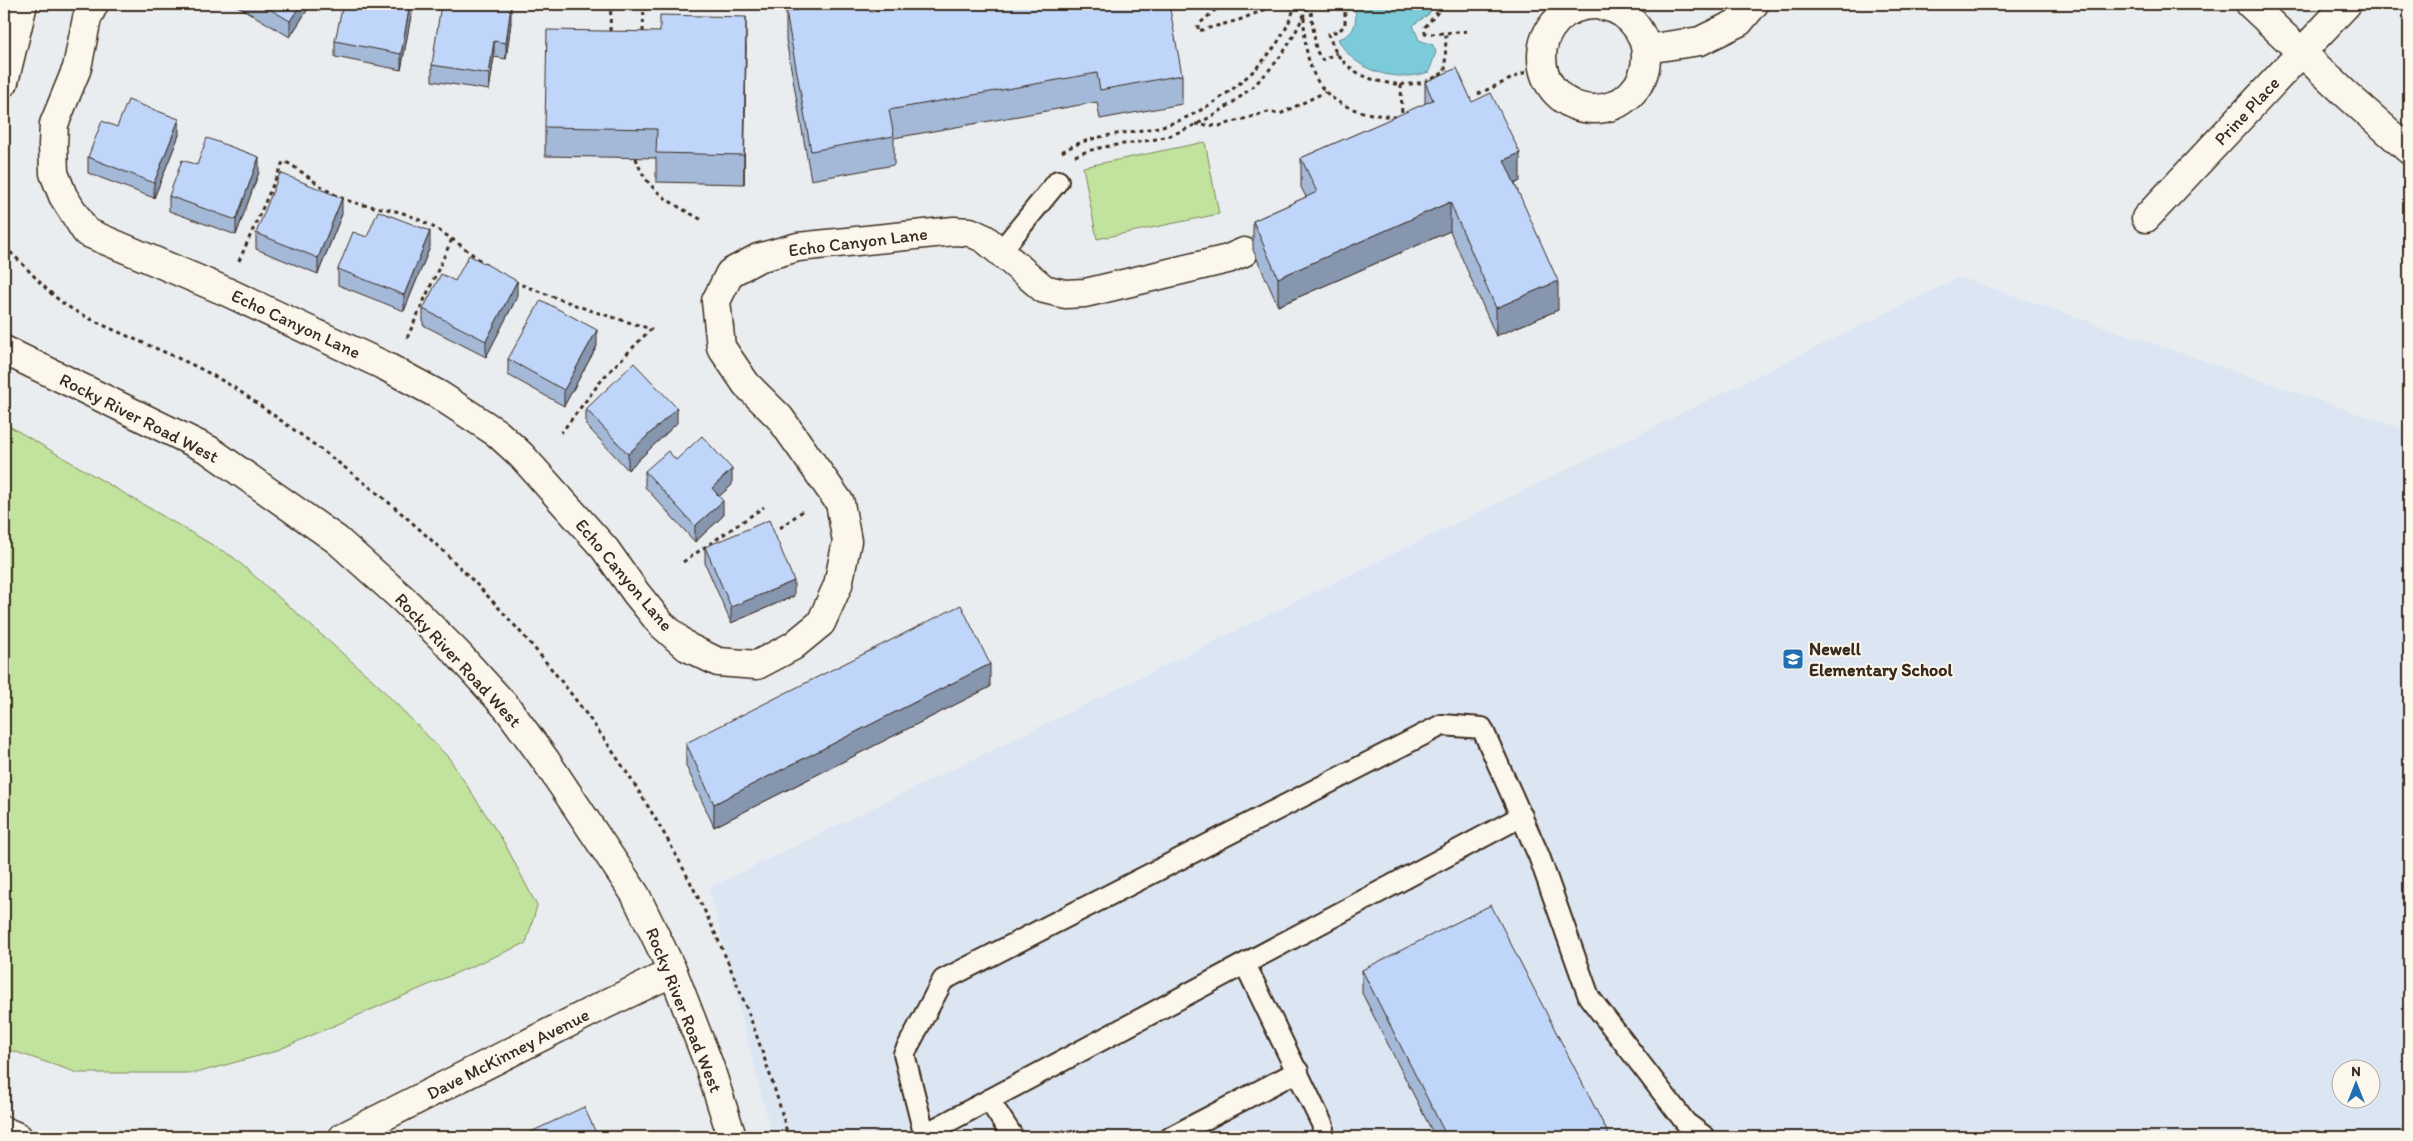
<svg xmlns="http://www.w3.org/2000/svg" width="2413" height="1141" font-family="Itim,sans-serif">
<rect width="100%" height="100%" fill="#e9edf0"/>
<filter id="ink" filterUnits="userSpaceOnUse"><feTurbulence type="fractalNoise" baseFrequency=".02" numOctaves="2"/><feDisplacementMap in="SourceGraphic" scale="10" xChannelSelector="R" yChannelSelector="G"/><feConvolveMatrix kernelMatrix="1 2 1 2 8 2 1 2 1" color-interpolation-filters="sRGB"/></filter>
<g filter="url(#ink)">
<path fill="#dce6f3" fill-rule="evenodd" d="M 1960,277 L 2409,431 L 2409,1137 L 772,1137 L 709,888 ZM 2340,1068 L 2370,1068 L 2370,1098 L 2340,1098 Z"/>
<g fill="#c1e39d" stroke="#7e865e">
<path d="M 1205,142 L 1219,214 L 1097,239 L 1083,167 Z"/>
<path d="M 4,423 L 233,557 L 375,682 L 449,758 L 505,844 L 537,906 L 526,943 L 273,1052 L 196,1073 L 78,1073 L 4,1048 Z"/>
</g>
<path fill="#7ccbda" stroke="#628b8f" d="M 1359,4 L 1433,4 L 1429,14 L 1413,25 L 1419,40 L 1433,45 L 1436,52 L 1429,72 C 1396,83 1354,72 1338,39 C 1355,35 1358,22 1354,6 Z"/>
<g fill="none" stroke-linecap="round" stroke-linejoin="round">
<g stroke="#3b2a1e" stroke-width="24">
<g id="lane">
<path d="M 1000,252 L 1058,181"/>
<path d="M 1245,964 L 1323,1126 L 1322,1137"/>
<path d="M 989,1100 L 1013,1137"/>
<path d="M 925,1134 L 1522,816"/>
<path d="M 925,1137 L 904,1054 L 943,980 L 1442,725 L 1482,728 L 1539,856 L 1589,997 L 1686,1123 L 1705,1137"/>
<path d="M 1171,1137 L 1298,1071"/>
</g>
</g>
<g stroke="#3b2a1e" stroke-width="31">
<g id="street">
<path d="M 94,4 L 87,18 L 77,68 L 54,124 L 53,145 L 54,173 L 63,196 L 86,232 L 225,291 L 385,366 L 439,395 L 497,433 L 521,455 L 605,549 L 636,593 L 661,624 L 687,647 L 718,662 L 757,665 L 793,646 L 821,623 L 838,585 L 847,541 L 840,503 L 780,418 L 746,384 L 721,347 L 716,301 L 730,273 L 758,258 L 798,247 L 954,231 L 970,232 L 985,239 L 1044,289 L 1065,294 L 1085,293 L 1228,259 L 1244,252"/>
<path d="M 2250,4 L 2346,94 L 2409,150"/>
<circle cx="1594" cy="57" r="52"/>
<path d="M 1646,49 L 1700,41 L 1739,22 L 1754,4"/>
<path d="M 4,82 L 23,4"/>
<path d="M 2146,218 L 2347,4"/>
<path d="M 4,1131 L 18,1137"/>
<path d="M 343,1137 L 608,1003 L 673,972"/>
</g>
</g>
<g stroke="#3b2a1e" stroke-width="31">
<path id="secondary" d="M 4,350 L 209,450 L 337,540 L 404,600 L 458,654 L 508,709 L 546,761 L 635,894 L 673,972 L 709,1065 L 732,1137"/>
</g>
<g stroke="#3b2a1e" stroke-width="3" stroke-dasharray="4 4" stroke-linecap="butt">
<path d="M 883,4 L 884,14"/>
<path d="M 1222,4 L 1198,25 L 1198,31 L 1239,20 L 1279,4"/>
<path d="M 1310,4 L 1316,50 L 1322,60 L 1337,53"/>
<path d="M 1345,4 L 1345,25 L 1339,31 L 1328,34 C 1331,40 1333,47 1336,52 C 1353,80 1394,89 1424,82 C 1431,80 1439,75 1445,72 L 1446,32"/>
<path d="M 1440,4 L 1437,13 L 1425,27 L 1425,33 L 1430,34 L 1470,31"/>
<path d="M 1304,17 C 1304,85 1329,113 1397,117"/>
<path d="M 610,31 L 611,4"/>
<path d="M 643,32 L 644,4"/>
<path d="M 1401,84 L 1402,116"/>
<path d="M 1478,94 L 1543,64"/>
<path d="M 1195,124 L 1219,126 L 1268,112 L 1280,114 L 1325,92"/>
<path d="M 1062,152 C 1094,132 1127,135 1162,126 C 1204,116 1261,73 1282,35 C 1288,26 1292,14 1296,4"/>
<path d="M 1075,156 C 1103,143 1135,145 1164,137 C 1208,124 1255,92 1282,54 C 1293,39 1301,21 1309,4"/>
<path d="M 636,158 C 646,192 675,205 704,221"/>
<path d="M 4,247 C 30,268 47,296 77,312 C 133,342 196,360 248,397 C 310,441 373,486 428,537 C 576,674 687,842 755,1031 C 767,1066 780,1102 788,1137"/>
<path d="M 239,261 L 283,162 L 286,162 C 306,173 322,190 344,199 C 363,207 384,207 403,213 C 436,225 461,245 487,266"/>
<path d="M 514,282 L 589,310 L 651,329 L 604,377 L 561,433"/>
<path d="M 407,338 L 452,239"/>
<path d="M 780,528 L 804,510"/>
<path d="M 683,562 L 764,507"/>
</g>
<use href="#lane" stroke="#fbf7ec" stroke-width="20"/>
<use href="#street" stroke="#fbf7ec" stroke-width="28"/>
<use href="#secondary" stroke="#fbf7ec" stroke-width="28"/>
</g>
<g fill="#a4b8d7" stroke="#3b2a1e">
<path d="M 234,4 L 311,4 L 290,37 Z"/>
<path d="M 413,4 L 401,70 L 335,57 L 335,41 Z"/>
<path d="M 786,12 L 870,12 L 1182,75 L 1182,104 L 1100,119 L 1097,102 L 894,138 L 894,165 L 811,180 L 786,40 Z"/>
<path d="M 511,22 L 506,59 L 494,57 L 489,90 L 432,81 L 432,65 Z"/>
<path d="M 746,46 L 744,184 L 656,182 L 656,158 L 545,156 L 545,127 Z"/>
<path d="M 1425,82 L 1472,102 L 1520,181 L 1515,184 L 1558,310 L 1496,336 L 1450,231 L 1278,306 L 1253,250 L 1253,221 L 1306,197 L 1301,187 L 1301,158 L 1425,104 Z"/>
<path d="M 117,127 L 179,135 L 154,198 L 88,173 L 88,157 Z"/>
<path d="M 197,165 L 259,172 L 236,235 L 169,211 L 169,196 Z"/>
<path d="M 342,214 L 318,274 L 256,249 L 256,233 Z"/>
<path d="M 367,237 L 430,247 L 404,311 L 338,285 L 338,269 Z"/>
<path d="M 455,281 L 517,297 L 486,357 L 423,325 L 423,309 Z"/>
<path d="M 597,346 L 564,406 L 508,375 L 508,359 Z"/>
<path d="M 586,409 L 677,423 L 628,470 L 586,425 Z"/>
<path d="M 676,460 L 732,485 L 719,496 L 723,516 L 695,542 L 645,487 L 645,471 Z"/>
<path d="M 705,547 L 794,596 L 731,623 L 705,563 Z"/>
<path d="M 990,687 L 714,827 L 686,766 L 686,743 Z"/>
<path d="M 1362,970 L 1610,1137 L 1435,1137 L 1362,993 Z"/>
</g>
<g fill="#8696af" stroke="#3b2a1e">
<path d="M 301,4 L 311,4 L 290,37 L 290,21 Z"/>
<path d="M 410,4 L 413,4 L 413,5 L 401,70 L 401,54 Z"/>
<path d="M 511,6 L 511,22 L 506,59 L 506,43 Z"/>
<path d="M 746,17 L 746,46 L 744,184 L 744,155 Z"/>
<path d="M 494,41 L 494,57 L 489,90 L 489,74 Z"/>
<path d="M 179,119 L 179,135 L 154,198 L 154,183 Z"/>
<path d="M 1520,153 L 1520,181 L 1504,189 L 1504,160 Z"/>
<path d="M 259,157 L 259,172 L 236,235 L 236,220 Z"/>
<path d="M 342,198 L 342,214 L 318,274 L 318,258 Z"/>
<path d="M 1450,202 L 1450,231 L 1278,306 L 1278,278 Z"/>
<path d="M 430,231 L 430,247 L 404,311 L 404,295 Z"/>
<path d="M 517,281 L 517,297 L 486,357 L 486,341 Z"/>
<path d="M 1558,281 L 1558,310 L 1496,336 L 1496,308 Z"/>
<path d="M 597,330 L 597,346 L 564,406 L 564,390 Z"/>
<path d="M 677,408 L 677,423 L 628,470 L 628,454 Z"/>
<path d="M 732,469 L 732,485 L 712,503 L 712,488 Z"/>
<path d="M 723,501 L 723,516 L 695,542 L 695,526 Z"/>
<path d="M 794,581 L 794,596 L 731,623 L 731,607 Z"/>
<path d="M 990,664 L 990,687 L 714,827 L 714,804 Z"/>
</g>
<g fill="#bfd6fa" stroke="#3b2a1e">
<path d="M 261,4 L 301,4 L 290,21 Z"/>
<path d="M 343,4 L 410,4 L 401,54 L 335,41 Z"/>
<path d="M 441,4 L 494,4 L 511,6 L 506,43 L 494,41 L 489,74 L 432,65 Z"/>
<path d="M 830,4 L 869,4 L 870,12 L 918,4 L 1169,4 L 1182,75 L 1100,90 L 1097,73 L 889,110 L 894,136 L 811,151 L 786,12 Z"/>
<path d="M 660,15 L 746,17 L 744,155 L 656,153 L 657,129 L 545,127 L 547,30 L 660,32 Z"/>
<path d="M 1457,68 L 1472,102 L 1491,93 L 1520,153 L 1504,160 L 1558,281 L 1496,308 L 1450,202 L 1278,278 L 1253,221 L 1317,192 L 1301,158 L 1433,100 L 1425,82 Z"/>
<path d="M 128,100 L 179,119 L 154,183 L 88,157 L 102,121 L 117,127 Z"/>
<path d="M 207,138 L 259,157 L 236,220 L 169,196 L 182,160 L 197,165 Z"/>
<path d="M 280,173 L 342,198 L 318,258 L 256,233 Z"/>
<path d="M 378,211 L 430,231 L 404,295 L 338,269 L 353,232 L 367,237 Z"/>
<path d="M 469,255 L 517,281 L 486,341 L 423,309 L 441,274 L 455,281 Z"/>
<path d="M 541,300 L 597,330 L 564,390 L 508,359 Z"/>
<path d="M 634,363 L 677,408 L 628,454 L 586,409 Z"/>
<path d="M 702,436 L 732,469 L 712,488 L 723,501 L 695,526 L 645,471 L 668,451 L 676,460 Z"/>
<path d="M 769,520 L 794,581 L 731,607 L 705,547 Z"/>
<path d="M 961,605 L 990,664 L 714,804 L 686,743 Z"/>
<path d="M 1491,905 L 1610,1137 L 1447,1137 L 1362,970 Z"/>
<path d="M 584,1107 L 598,1137 L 520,1137 Z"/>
</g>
</g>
<defs>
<g id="school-square" transform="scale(1.125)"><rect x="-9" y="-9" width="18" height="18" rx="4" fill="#1f6fb2" stroke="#fbf7ec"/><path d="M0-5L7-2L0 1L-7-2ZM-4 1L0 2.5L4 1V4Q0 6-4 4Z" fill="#fff"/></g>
</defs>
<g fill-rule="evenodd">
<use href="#school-square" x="1793" y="659"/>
</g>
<g text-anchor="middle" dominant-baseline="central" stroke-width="4" stroke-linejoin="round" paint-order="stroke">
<g font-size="18" fill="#3b2a1e" stroke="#fbf7ec">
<text transform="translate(2247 111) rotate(-47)">Prine Place</text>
<text transform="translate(858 242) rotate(-7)">Echo Canyon Lane</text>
<text transform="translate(296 324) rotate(25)">Echo Canyon Lane</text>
<text transform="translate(139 418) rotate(27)">Rocky River Road West</text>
<text transform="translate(624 575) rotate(50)">Echo Canyon Lane</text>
<text transform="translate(458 660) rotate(47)">Rocky River Road West</text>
<text transform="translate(684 1010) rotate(68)">Rocky River Road West</text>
<text transform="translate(508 1054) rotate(-27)">Dave McKinney Avenue</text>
</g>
<g font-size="18" font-weight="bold" fill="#3b2a1e" stroke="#fbf7ec" text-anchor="start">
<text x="1809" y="649">Newell<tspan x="1809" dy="21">Elementary School</tspan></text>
</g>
</g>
<rect width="2413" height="1141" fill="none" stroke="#fbf7ec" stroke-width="20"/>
<rect x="10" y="10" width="2393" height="1121" fill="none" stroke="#3b2a1e" stroke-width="2" filter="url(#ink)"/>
<g transform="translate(2356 1084)"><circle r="24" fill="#fbf7ec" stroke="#aea59a"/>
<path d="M0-4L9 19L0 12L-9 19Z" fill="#1f6fb2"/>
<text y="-8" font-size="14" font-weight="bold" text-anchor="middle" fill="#3b2a1e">N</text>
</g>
</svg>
